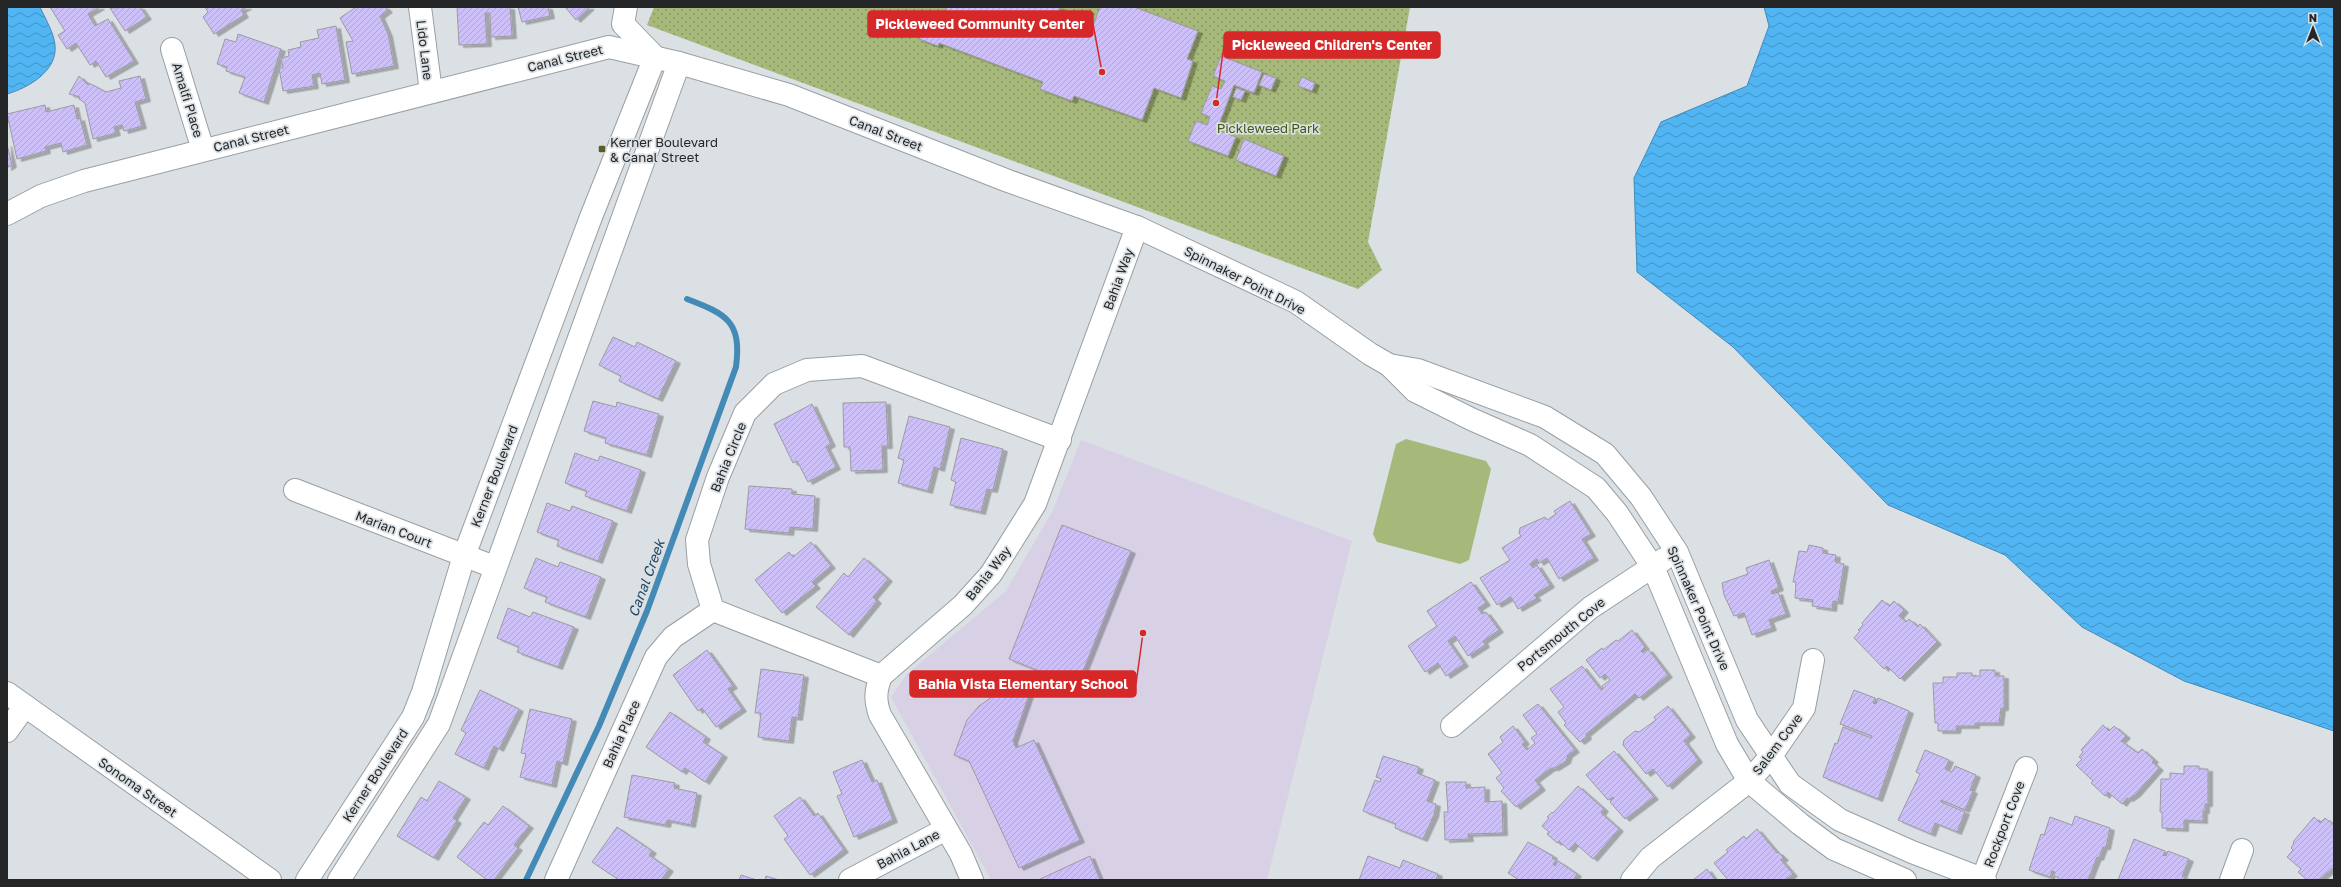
<svg xmlns="http://www.w3.org/2000/svg" width="2341" height="887" font-family="'Golos Text',sans-serif">
<defs>
<pattern id="park-dots" width="8" height="8" patternUnits="userSpaceOnUse"><rect width="8" height="8" fill="#a6b97a"/><path d="M2 2h.1M6 6h.1" fill="none" stroke="#879664" stroke-width="1.8" stroke-linecap="round"/></pattern>
<pattern id="water-waves" width="16" height="10" patternUnits="userSpaceOnUse"><rect width="16" height="10" fill="#51b5f3"/><path d="M0 5q4-4 8 0t8 0" fill="none" stroke="#4393c5"/></pattern>
<pattern id="building-hatch" width="6" height="6" patternUnits="userSpaceOnUse"><rect width="6" height="6" fill="#cdc0f8"/><path d="M-1 1l2-2M0 6l6-6M5 7l2-2" fill="none" stroke="#b0a5d5"/></pattern>
<filter id="shadow"><feDropShadow dx="4.5" dy="2.5" stdDeviation="0" flood-color="#0004"/></filter>
</defs>
<rect width="100%" height="100%" fill="#dae0e4"/>
<path fill="#d8d1e6" d="M 1081,440 L 1352,541 L 1267,880 L 991,880 L 891,697 L 907,674 L 1006,591 L 1053,510 Z"/>
<path fill="#a6b97a" d="M 1406,439 L 1486,461 L 1491,469 L 1469,560 L 1460,564 L 1377,542 L 1373,534 L 1396,444 Z"/>
<path fill="url(#park-dots)" d="M 654,7 L 1410,7 L 1368,242 L 1382,270 L 1358,289 L 647,25 Z"/>
<g fill="url(#water-waves)" stroke="#448ab6">
<path d="M 7,7 L 40,7 C 45,18 54,33 55,45 C 58,71 28,88 7,94 Z"/>
<path d="M 1764,7 L 2334,7 L 2334,731 L 2184,681 L 2082,627 L 2005,555 L 1888,505 L 1733,347 L 1637,272 L 1634,178 L 1661,122 L 1747,86 L 1769,26 Z"/>
</g>
<g fill="none" stroke-linecap="round" stroke-linejoin="round">
<path stroke="#448ab6" stroke-width="6" d="M 526,880 L 599,726 L 647,611 L 736,367 C 742,321 726,314 687,299"/>
</g>
<g fill="url(#building-hatch)" stroke="#9c9aa1" filter="url(#shadow)">
<path d="M 50,7 L 100,7 L 88,14 L 95,26 L 108,19 L 134,61 L 106,77 L 96,61 L 90,65 L 76,43 L 67,49 L 58,35 L 65,31 Z"/>
<path d="M 140,7 L 147,17 L 125,31 L 110,8 Z"/>
<path d="M 205,7 L 247,7 L 241,10 L 244,15 L 214,34 L 203,17 L 208,12 Z"/>
<path d="M 356,7 L 385,7 L 388,10 L 380,16 L 388,34 L 394,66 L 352,74 L 346,42 L 353,41 L 340,18 Z"/>
<path d="M 457,7 L 510,7 L 512,36 L 491,37 L 490,13 L 485,13 L 487,44 L 459,45 Z"/>
<path d="M 518,7 L 548,7 L 550,16 L 522,22 Z"/>
<path d="M 565,7 L 590,7 L 576,20 Z"/>
<path d="M 947,7 L 1060,7 L 1054,24 L 1073,31 L 1077,21 L 1093,26 L 1100,7 L 1134,7 L 1198,31 L 1187,59 L 1193,61 L 1181,98 L 1154,88 L 1142,120 L 1074,96 L 1072,101 L 1040,89 L 1043,82 L 939,43 L 938,46 L 919,39 L 929,11 L 944,17 Z"/>
<path d="M 336,26 L 345,80 L 322,84 L 320,73 L 312,75 L 314,86 L 283,91 L 279,68 L 283,68 L 281,58 L 289,56 L 288,50 L 301,47 L 300,42 L 319,38 L 317,30 Z"/>
<path d="M 238,34 L 281,49 L 264,102 L 239,93 L 245,77 L 226,71 L 227,67 L 217,64 L 225,39 L 236,42 Z"/>
<path d="M 1221,56 L 1262,72 L 1254,93 L 1234,85 L 1217,130 L 1236,137 L 1228,156 L 1188,141 L 1196,121 L 1207,125 L 1210,117 L 1201,113 L 1212,86 L 1221,89 L 1225,81 L 1213,76 Z"/>
<path d="M 1264,74 L 1276,78 L 1271,90 L 1259,85 Z"/>
<path d="M 79,76 L 88,85 L 89,83 L 106,92 L 121,88 L 119,81 L 140,76 L 146,99 L 135,102 L 142,126 L 124,131 L 122,125 L 114,127 L 116,133 L 93,139 L 85,103 L 79,99 L 80,97 L 69,94 Z"/>
<path d="M 1302,77 L 1315,83 L 1312,91 L 1298,86 Z"/>
<path d="M 1236,88 L 1245,91 L 1241,100 L 1233,97 Z"/>
<path d="M 45,105 L 46,112 L 74,105 L 77,119 L 80,118 L 87,145 L 63,152 L 61,143 L 45,147 L 46,151 L 17,159 L 7,114 Z"/>
<path d="M 1244,139 L 1284,156 L 1276,176 L 1236,160 Z"/>
<path d="M 7,144 L 12,165 L 7,168 Z"/>
<path d="M 613,337 L 635,347 L 637,342 L 676,361 L 658,399 L 619,381 L 621,376 L 599,365 Z"/>
<path d="M 593,401 L 616,407 L 617,402 L 659,414 L 647,455 L 605,443 L 606,438 L 584,431 Z"/>
<path d="M 886,402 L 888,446 L 882,446 L 883,470 L 851,471 L 850,447 L 844,447 L 843,403 Z"/>
<path d="M 812,404 L 831,444 L 826,447 L 836,467 L 808,482 L 797,461 L 793,463 L 774,424 Z"/>
<path d="M 909,416 L 950,427 L 940,469 L 934,467 L 928,491 L 898,483 L 904,460 L 898,458 Z"/>
<path d="M 961,438 L 1003,449 L 993,490 L 987,489 L 981,512 L 950,505 L 956,482 L 951,480 Z"/>
<path d="M 575,453 L 598,461 L 600,456 L 641,470 L 627,511 L 585,496 L 587,491 L 565,483 Z"/>
<path d="M 749,486 L 792,489 L 792,494 L 815,496 L 813,529 L 790,527 L 789,533 L 745,529 Z"/>
<path d="M 1570,501 L 1591,534 L 1582,539 L 1594,558 L 1559,579 L 1547,558 L 1539,563 L 1537,559 L 1530,564 L 1533,568 L 1537,565 L 1550,585 L 1534,595 L 1537,598 L 1518,609 L 1511,597 L 1497,605 L 1480,578 L 1510,560 L 1502,548 L 1521,536 L 1519,533 L 1520,528 L 1545,517 L 1547,520 L 1556,514 L 1554,511 Z"/>
<path d="M 547,503 L 570,511 L 572,506 L 613,521 L 598,561 L 557,546 L 559,540 L 537,532 Z"/>
<path d="M 1062,525 L 1131,551 L 1077,686 L 1009,659 Z"/>
<path d="M 811,542 L 831,566 L 812,582 L 816,586 L 782,613 L 755,580 L 789,552 L 793,557 Z"/>
<path d="M 1809,545 L 1823,548 L 1823,553 L 1836,555 L 1835,562 L 1844,564 L 1838,602 L 1833,601 L 1832,609 L 1812,606 L 1813,600 L 1795,598 L 1796,582 L 1793,582 L 1799,551 L 1807,552 Z"/>
<path d="M 536,558 L 558,567 L 560,562 L 601,577 L 586,617 L 545,602 L 547,597 L 524,588 Z"/>
<path d="M 864,558 L 888,579 L 873,597 L 877,601 L 849,635 L 816,607 L 844,573 L 848,577 Z"/>
<path d="M 1769,560 L 1779,588 L 1771,591 L 1772,594 L 1778,592 L 1786,614 L 1769,620 L 1772,628 L 1752,635 L 1744,613 L 1734,616 L 1724,595 L 1722,583 L 1748,574 L 1746,568 Z"/>
<path d="M 1471,582 L 1486,603 L 1478,608 L 1482,614 L 1486,612 L 1499,630 L 1483,641 L 1485,645 L 1468,656 L 1455,636 L 1448,641 L 1464,664 L 1446,676 L 1438,663 L 1425,672 L 1408,646 L 1437,626 L 1427,611 Z"/>
<path d="M 1882,600 L 1889,606 L 1894,601 L 1904,610 L 1899,616 L 1906,622 L 1909,619 L 1918,627 L 1920,624 L 1937,642 L 1900,679 L 1887,666 L 1884,669 L 1854,638 L 1860,631 L 1858,630 L 1863,625 L 1862,623 Z"/>
<path d="M 508,608 L 530,617 L 533,612 L 574,627 L 558,667 L 517,652 L 519,647 L 497,638 Z"/>
<path d="M 1632,630 L 1645,647 L 1641,651 L 1643,653 L 1648,649 L 1668,675 L 1639,698 L 1635,694 L 1586,734 L 1587,737 L 1580,742 L 1564,725 L 1566,723 L 1558,712 L 1564,707 L 1550,689 L 1582,666 L 1601,690 L 1603,688 L 1602,686 L 1610,680 L 1605,674 L 1600,678 L 1586,660 L 1602,648 L 1603,650 L 1616,640 L 1618,641 Z"/>
<path d="M 707,650 L 733,686 L 728,689 L 742,709 L 716,727 L 702,708 L 698,711 L 673,675 Z"/>
<path d="M 761,669 L 804,675 L 798,718 L 792,717 L 789,741 L 758,737 L 761,713 L 755,713 Z"/>
<path d="M 1980,670 L 1995,670 L 1995,676 L 2004,676 L 2004,708 L 2001,708 L 1999,723 L 1975,723 L 1975,726 L 1957,726 L 1956,731 L 1938,731 L 1938,723 L 1935,723 L 1933,683 L 1943,683 L 1943,677 L 1957,677 L 1957,673 L 1972,673 L 1972,676 L 1980,676 Z"/>
<path d="M 1008,683 L 1010,692 L 1030,692 L 1013,741 L 1016,748 L 1034,740 L 1080,840 L 1019,868 L 969,761 L 954,755 L 967,720 L 979,706 L 992,697 L 989,689 Z"/>
<path d="M 480,690 L 519,709 L 499,749 L 494,746 L 484,768 L 455,754 L 466,733 L 461,730 Z"/>
<path d="M 1854,690 L 1875,698 L 1873,703 L 1876,704 L 1878,698 L 1909,711 L 1878,799 L 1823,777 L 1835,743 L 1837,744 L 1843,727 L 1871,738 L 1872,736 L 1840,724 Z"/>
<path d="M 1538,704 L 1575,750 L 1568,755 L 1566,761 L 1555,768 L 1551,768 L 1535,780 L 1541,788 L 1516,807 L 1501,791 L 1504,788 L 1496,778 L 1502,773 L 1488,754 L 1503,742 L 1500,737 L 1513,726 L 1525,742 L 1522,744 L 1527,750 L 1535,743 L 1531,738 L 1537,734 L 1523,715 Z"/>
<path d="M 1668,706 L 1691,735 L 1684,741 L 1698,760 L 1668,787 L 1653,769 L 1646,774 L 1623,745 L 1624,740 L 1635,731 L 1639,732 L 1656,720 L 1654,717 Z"/>
<path d="M 530,709 L 572,719 L 563,763 L 557,761 L 552,785 L 520,777 L 526,754 L 521,753 Z"/>
<path d="M 670,712 L 706,737 L 703,742 L 723,755 L 705,782 L 685,768 L 682,772 L 646,747 Z"/>
<path d="M 2103,725 L 2109,731 L 2114,726 L 2126,736 L 2121,741 L 2138,753 L 2142,749 L 2154,760 L 2152,762 L 2159,768 L 2136,794 L 2129,799 L 2127,798 L 2122,804 L 2108,792 L 2105,796 L 2091,783 L 2093,781 L 2076,765 L 2082,759 L 2079,757 L 2083,752 L 2081,750 Z"/>
<path d="M 1925,750 L 1949,760 L 1945,769 L 1952,772 L 1955,766 L 1976,775 L 1970,790 L 1973,791 L 1965,810 L 1941,800 L 1941,802 L 1965,812 L 1957,832 L 1935,823 L 1931,834 L 1898,820 L 1920,774 L 1916,772 Z"/>
<path d="M 1614,751 L 1654,797 L 1625,819 L 1610,802 L 1614,798 L 1613,797 L 1608,800 L 1586,775 Z"/>
<path d="M 1383,756 L 1419,767 L 1417,773 L 1435,780 L 1427,801 L 1436,804 L 1434,815 L 1423,839 L 1395,828 L 1396,824 L 1363,811 L 1375,780 L 1380,782 L 1381,779 L 1376,777 Z"/>
<path d="M 862,760 L 872,782 L 877,780 L 893,820 L 854,837 L 837,796 L 842,794 L 833,772 Z"/>
<path d="M 2184,766 L 2199,766 L 2199,769 L 2208,769 L 2208,804 L 2205,804 L 2205,811 L 2203,811 L 2203,821 L 2184,820 L 2184,829 L 2162,828 L 2162,812 L 2160,812 L 2161,779 L 2170,779 L 2170,773 L 2184,774 Z"/>
<path d="M 632,775 L 675,783 L 674,788 L 697,793 L 691,825 L 667,820 L 666,825 L 624,817 Z"/>
<path d="M 439,781 L 466,797 L 453,818 L 457,821 L 434,858 L 397,836 L 421,797 L 427,801 Z"/>
<path d="M 1446,782 L 1466,782 L 1466,788 L 1485,787 L 1485,802 L 1502,801 L 1503,833 L 1468,834 L 1469,839 L 1445,840 L 1444,812 L 1448,812 Z"/>
<path d="M 1578,786 L 1604,809 L 1601,813 L 1619,829 L 1593,859 L 1575,843 L 1569,850 L 1559,841 L 1557,843 L 1547,834 L 1549,832 L 1542,826 L 1549,818 L 1547,817 L 1552,812 L 1553,813 Z"/>
<path d="M 800,797 L 814,816 L 818,813 L 844,850 L 810,875 L 784,839 L 788,836 L 774,816 Z"/>
<path d="M 503,806 L 529,826 L 514,845 L 518,848 L 494,880 L 487,880 L 457,857 L 484,822 L 488,825 Z"/>
<path d="M 2075,816 L 2110,828 L 2106,847 L 2103,847 L 2099,858 L 2097,857 L 2088,880 L 2058,880 L 2059,878 L 2054,876 L 2055,872 L 2052,871 L 2050,877 L 2029,870 L 2041,834 L 2044,835 L 2050,817 L 2072,825 Z"/>
<path d="M 2314,817 L 2320,823 L 2325,818 L 2334,825 L 2334,867 L 2320,879 L 2307,880 L 2298,872 L 2301,869 L 2287,857 L 2293,850 L 2291,848 L 2294,843 L 2293,842 Z"/>
<path d="M 617,827 L 652,851 L 649,855 L 669,869 L 661,880 L 619,880 L 592,862 Z"/>
<path d="M 1757,829 L 1777,853 L 1778,852 L 1784,858 L 1781,860 L 1793,874 L 1785,880 L 1728,880 L 1714,863 L 1728,852 L 1726,850 L 1744,836 L 1746,839 Z"/>
<path d="M 2134,839 L 2165,851 L 2163,855 L 2166,856 L 2168,851 L 2189,859 L 2182,876 L 2185,877 L 2183,880 L 2118,880 Z"/>
<path d="M 1528,842 L 1553,856 L 1552,858 L 1556,860 L 1553,864 L 1555,866 L 1558,861 L 1577,874 L 1573,880 L 1519,880 L 1508,873 Z"/>
<path d="M 1090,856 L 1100,880 L 1038,880 Z"/>
<path d="M 1368,856 L 1400,868 L 1403,860 L 1438,874 L 1436,880 L 1359,880 Z"/>
<path d="M 1707,869 L 1715,880 L 1693,880 Z"/>
<path d="M 741,875 L 757,880 L 739,880 Z"/>
<path d="M 766,876 L 779,880 L 765,880 Z"/>
</g>
<g fill="none" stroke-linecap="round" stroke-linejoin="round">
<g stroke="#999fa3" stroke-width="24">
<g id="minor">
<path d="M 420,7 L 431,92"/>
<path d="M 626,7 L 623,24 L 655,57"/>
<path d="M 172,49 L 203,150"/>
<path d="M 7,214 L 41,196 L 84,181 L 609,47 L 679,63 L 789,95 L 1008,181 L 1137,227 L 1296,302 L 1370,354 L 1389,365 L 1415,391 L 1471,419 L 1530,445 L 1596,488 L 1617,513 L 1654,569 L 1727,744 L 1749,781 L 1800,824 L 1834,849 L 1905,880"/>
<path d="M 1389,365 L 1418,370 L 1545,417 L 1605,454 L 1641,497 L 1677,552 L 1747,720 L 1790,784 L 1840,820 L 1912,852 L 1985,880"/>
<path d="M 295,490 L 494,567"/>
<path d="M 881,676 L 713,610 L 699,564 L 697,540 L 718,477 L 745,413 L 774,384 L 807,370 L 862,366 L 1060,440"/>
<path d="M 7,693 L 270,880"/>
<path d="M 1452,726 L 1590,608 L 1664,559"/>
<path d="M 7,731 L 25,706"/>
<path d="M 307,880 L 413,717 L 423,692 L 464,556 L 591,217 L 655,57"/>
<path d="M 339,880 L 439,724 L 679,63"/>
<path d="M 556,880 L 656,657 L 673,637 L 713,610"/>
<path d="M 850,880 L 946,829"/>
<path d="M 972,880 L 961,854 L 880,715 C 875,701 875,691 881,676 L 963,605 L 991,574 L 1035,504 L 1137,227"/>
<path d="M 1632,880 L 1650,858 L 1749,781 L 1771,756 L 1804,708 L 1813,660"/>
<path d="M 1982,880 L 2026,768"/>
<path d="M 2231,880 L 2242,850"/>
</g>
</g>
<use href="#minor" stroke="#fff" stroke-width="22"/>
</g>
<rect fill="#5c5b28" stroke="#dae0e4" stroke-width="1.5" x="598" y="145" width="8" height="8" rx="2"/>
<g text-anchor="middle" dominant-baseline="central" stroke-width="3.5" stroke-linejoin="round" paint-order="stroke">
<g font-size="13" fill="#242628" stroke="#dae0e4">
<text transform="translate(425 50) rotate(83)">Lido Lane</text>
<text transform="translate(565 58) rotate(-14)">Canal Street</text>
<text transform="translate(188 100) rotate(73)">Amalfi Place</text>
<text transform="translate(886 133) rotate(21)">Canal Street</text>
<text transform="translate(251 138) rotate(-14)">Canal Street</text>
<text transform="translate(1118 279) rotate(-70)">Bahia Way</text>
<text transform="translate(1245 280) rotate(27)">Spinnaker Point Drive</text>
<text transform="translate(728 457) rotate(-68)">Bahia Circle</text>
<text transform="translate(494 476) rotate(-69)">Kerner Boulevard</text>
<text transform="translate(394 529) rotate(21)">Marian Court</text>
<text transform="translate(988 573) rotate(-52)">Bahia Way</text>
<text transform="translate(1699 608) rotate(66)">Spinnaker Point Drive</text>
<text transform="translate(1561 634) rotate(-39)">Portsmouth Cove</text>
<text transform="translate(621 734) rotate(-66)">Bahia Place</text>
<text transform="translate(1777 744) rotate(-53)">Salem Cove</text>
<text transform="translate(375 775) rotate(-57)">Kerner Boulevard</text>
<text transform="translate(138 787) rotate(35)">Sonoma Street</text>
<text transform="translate(2004 824) rotate(-69)">Rockport Cove</text>
<text transform="translate(908 849) rotate(-28)">Bahia Lane</text>
</g>
<g font-size="13" fill="#45560e" stroke="#dae0e4">
<text x="1268" y="128">Pickleweed Park</text>
</g>
<g font-size="13" fill="#242628" stroke="#dae0e4" text-anchor="start">
<text x="610" y="142">Kerner Boulevard<tspan x="610" dy="15">&amp; Canal Street</tspan></text>
</g>
<g font-size="14" font-style="italic" fill="#1f4862" stroke="#dae0e4">
<text transform="translate(646 578) rotate(-70)">Canal Creek</text>
</g>
</g>
<path fill="none" stroke="#d62828" stroke-width="1.5" d="M1102 72L1093 24M1216 103L1224 45M1143 633L1136 684"/>
<g fill="#d62828" stroke="#dae0e4" stroke-width="1.5">
<circle cx="1102" cy="72" r="4"/>
<circle cx="1216" cy="103" r="4"/>
<circle cx="1143" cy="633" r="4"/>
</g>
<g fill="#d62828" stroke="#d62828" stroke-width="1.5">
<rect x="868" y="11" width="225" height="26" rx="4"/>
<rect x="1224" y="32" width="216" height="26" rx="4"/>
<rect x="910" y="671" width="226" height="26" rx="4"/>
</g>
<g font-size="14" text-anchor="middle" font-weight="bold" fill="#fff">
<text x="980" y="29">Pickleweed Community Center</text>
<text x="1332" y="50">Pickleweed Children's Center</text>
<text x="1023" y="689">Bahia Vista Elementary School</text>
</g>
<rect width="2341" height="887" fill="none" stroke="#242628" stroke-width="16"/>
<g transform="translate(2313 28)" stroke="#dae0e4" stroke-width="3" paint-order="stroke">
<path d="M0-3L7 15L0 10L-7 15Z" fill="#242628"/>
<text y="-6" font-size="11" font-weight="bold" text-anchor="middle" fill="#242628">N</text>
</g>
</svg>
